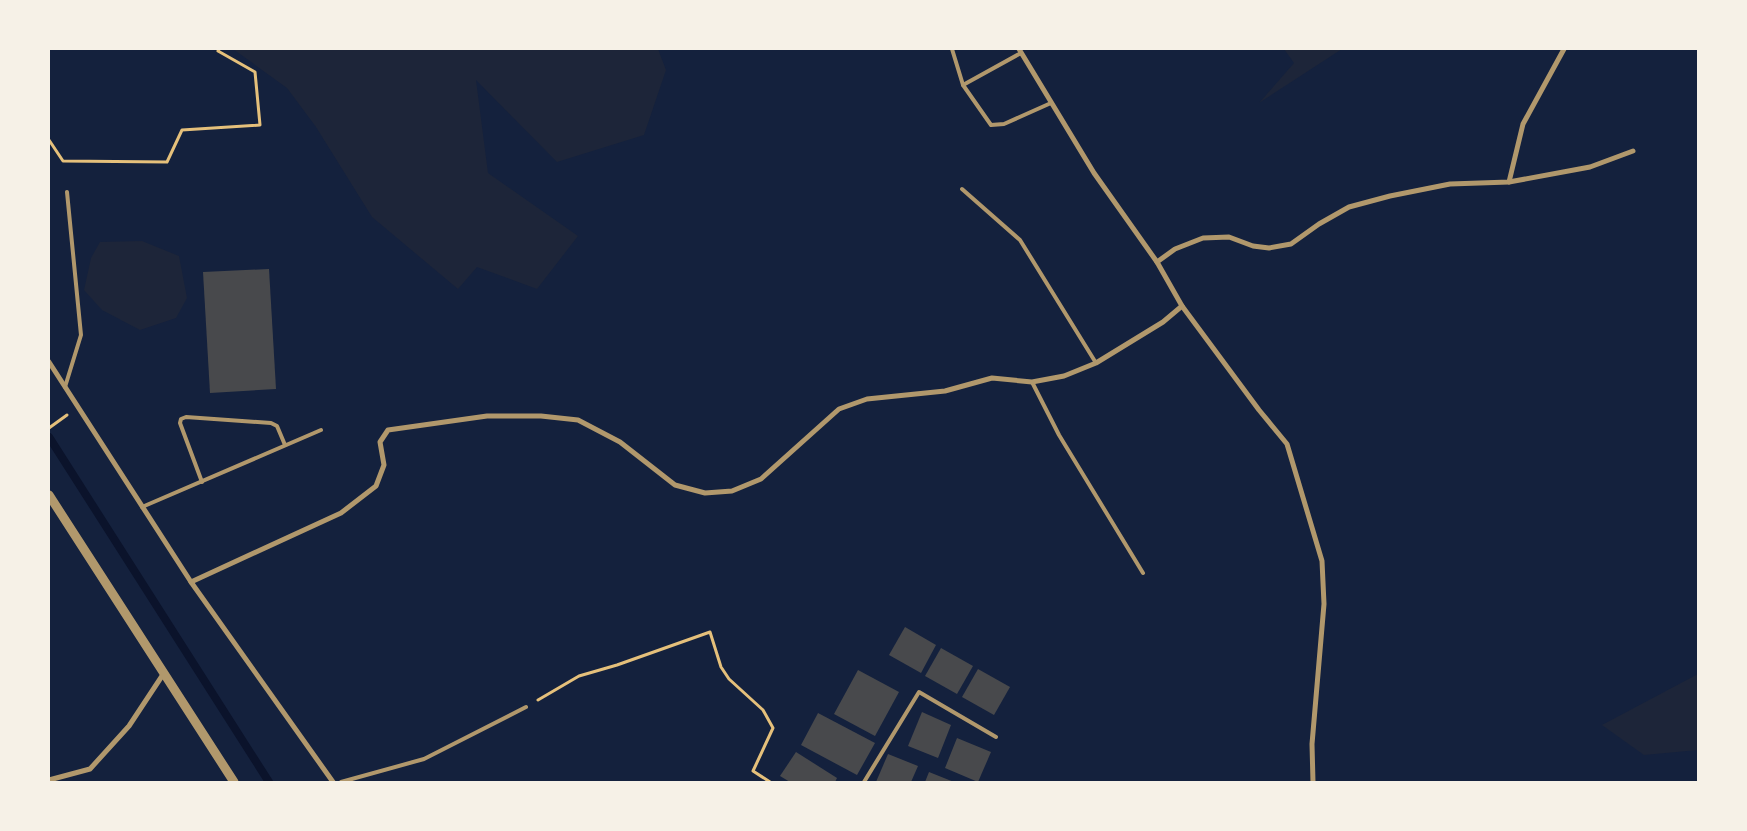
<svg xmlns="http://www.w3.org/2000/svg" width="1747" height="831" font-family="Figtree,sans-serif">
<rect width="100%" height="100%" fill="#14213d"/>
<g fill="#1d2539">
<path d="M 233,49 L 658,49 L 666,70 L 644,135 L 557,162 L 476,80 L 488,173 L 578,236 L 537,289 L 477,267 L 458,289 L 372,217 L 316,127 L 287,88 Z"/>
<path d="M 1284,49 L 1342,49 L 1259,103 L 1294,63 Z"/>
<path d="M 142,241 L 179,256 L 187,298 L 176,318 L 140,330 L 102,310 L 84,290 L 91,258 L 100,242 Z"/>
<path d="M 1698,674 L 1698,750 L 1644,755 L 1602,725 Z"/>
</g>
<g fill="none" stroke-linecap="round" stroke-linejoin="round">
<path stroke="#0b132b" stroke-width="8" d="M 49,437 L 269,782"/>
</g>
<g fill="#48494c">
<path d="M 269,269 L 276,389 L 210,393 L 203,272 Z"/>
<path d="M 905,627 L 936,645 L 921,673 L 889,655 Z"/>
<path d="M 941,648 L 973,666 L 957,694 L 925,676 Z"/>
<path d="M 978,669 L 1010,687 L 994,715 L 962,697 Z"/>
<path d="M 858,670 L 899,692 L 875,736 L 834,714 Z"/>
<path d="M 922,712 L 951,725 L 938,758 L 908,746 Z"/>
<path d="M 818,713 L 875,743 L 857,775 L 801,745 Z"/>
<path d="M 957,738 L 991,752 L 978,782 L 945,768 Z"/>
<path d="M 796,752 L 837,778 L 835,782 L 790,782 L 780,776 Z"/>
<path d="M 888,754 L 918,766 L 911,782 L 876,782 Z"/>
<path d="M 929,772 L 954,782 L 925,782 Z"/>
</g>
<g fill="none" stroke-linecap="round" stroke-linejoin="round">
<g stroke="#e5c07b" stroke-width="3">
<path d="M 49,140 L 63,161 L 167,162 L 182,130 L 260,125 L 255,72 L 218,51 L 219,49"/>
<path d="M 49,428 L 67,415"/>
<path d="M 538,700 L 579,676 L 617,665 L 710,632 L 721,667 L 729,679 L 763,710 L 773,728 L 753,771 L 770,782"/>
</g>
<g stroke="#b1986c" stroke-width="4">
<path d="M 952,49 L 963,85 L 991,125 L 1004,124 L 1051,103"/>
<path d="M 963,85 L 1021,53"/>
<path d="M 962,189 L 1020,240 L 1096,363"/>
<path d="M 1032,382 L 1059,435 L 1143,573"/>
<path d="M 65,387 L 81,335 L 67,192"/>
<path d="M 202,482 L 180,423 L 181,419 L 186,417 L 271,423 L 277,426 L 285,445"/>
<path d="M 142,507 L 321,430"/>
<path d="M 341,782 L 424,759 L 526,707"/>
<path d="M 864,782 L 919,692 L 996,737"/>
</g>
<g stroke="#b1986c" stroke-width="5">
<path d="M 1019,49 L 1094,173 L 1157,262 L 1182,306 L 1259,410 L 1287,444 L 1322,561 L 1324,604 L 1312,744 L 1313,782"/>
<path d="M 1509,182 L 1523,124 L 1564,49"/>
<path d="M 1157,262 L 1175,249 L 1203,238 L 1229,237 L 1253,246 L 1269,248 L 1291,244 L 1319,224 L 1349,207 L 1390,196 L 1450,184 L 1509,182 L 1590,167 L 1633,151"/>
<path d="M 49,362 L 191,582 L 333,782"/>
<path d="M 191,582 L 341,513 L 376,486 L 384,465 L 380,442 L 388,430 L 487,416 L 541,416 L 578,420 L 620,442 L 675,485 L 705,493 L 732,491 L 761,479 L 839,409 L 867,399 L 945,391 L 992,378 L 1032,382 L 1064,376 L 1096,363 L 1163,322 L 1182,306"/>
<path d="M 49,780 L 90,769 L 129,726 L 164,673"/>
</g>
<path stroke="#b1986c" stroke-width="9" d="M 49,495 L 234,782"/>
</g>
<rect width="1747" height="831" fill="none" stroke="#f6f1e7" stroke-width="100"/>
</svg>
